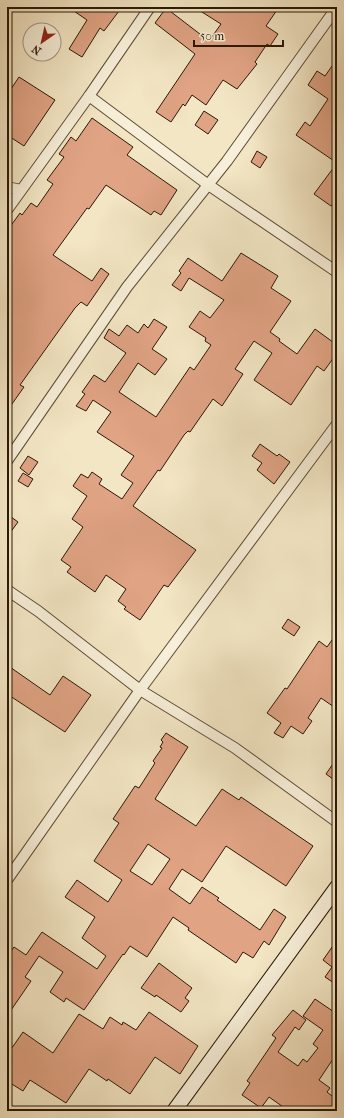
<svg xmlns="http://www.w3.org/2000/svg" width="344" height="1118" font-family="'IM FELL French Canon',serif">
<rect width="100%" height="100%" fill="#f3e6c4"/>
<filter id="stains"><feTurbulence type="fractalNoise" baseFrequency=".005" numOctaves="4"/><feColorMatrix values="0 0 0 0 .2 0 0 0 0 .09 0 0 0 0 .02 0 0 0 .5 -.17"/></filter>
<radialGradient id="worn" r=".72"><stop offset=".6" stop-color="#630" stop-opacity="0"/><stop offset="1" stop-color="#630" stop-opacity=".3"/></radialGradient>
<g fill="#e0a384" stroke="#2b1806" fill-rule="evenodd">
<path d="M 68,7 L 122,7 L 104,31 L 100,28 L 82,57 L 69,49 L 87,20 Z"/>
<path d="M 194,7 L 223,7 L 231,12 L 234,7 L 279,7 L 266,26 L 278,34 L 270,46 L 267,44 L 255,62 L 257,64 L 237,89 L 223,80 L 206,105 L 192,95 L 185,106 L 183,104 L 171,122 L 156,112 L 195,54 L 155,23 L 166,8 L 209,41 L 221,24 Z"/>
<path d="M 337,59 L 337,163 L 296,135 L 305,122 L 310,126 L 328,99 L 308,85 L 317,71 L 325,76 Z"/>
<path d="M 19,77 L 55,100 L 24,146 L 7,135 L 7,95 Z"/>
<path d="M 204,111 L 218,120 L 208,134 L 195,125 Z"/>
<path d="M 92,118 L 133,147 L 127,155 L 177,190 L 161,215 L 154,211 L 151,215 L 106,185 L 89,209 L 87,208 L 53,255 L 92,281 L 101,268 L 109,274 L 87,306 L 81,302 L 75,308 L 20,385 L 24,387 L 7,411 L 7,231 L 20,213 L 22,215 L 31,203 L 37,207 L 53,184 L 47,180 L 64,157 L 59,154 L 71,137 L 76,141 Z"/>
<path d="M 257,151 L 267,157 L 260,168 L 251,162 Z"/>
<path d="M 337,163 L 337,198 L 331,206 L 314,194 Z"/>
<path d="M 241,253 L 278,276 L 271,288 L 291,301 L 270,332 L 280,339 L 279,341 L 297,354 L 315,329 L 337,345 L 337,353 L 324,371 L 317,366 L 291,405 L 254,380 L 272,353 L 254,341 L 235,369 L 243,374 L 222,406 L 213,399 L 190,432 L 188,431 L 184,435 L 160,471 L 158,470 L 133,506 L 196,550 L 168,587 L 164,585 L 140,620 L 124,609 L 126,607 L 118,601 L 126,589 L 106,575 L 95,592 L 67,572 L 71,567 L 61,560 L 83,527 L 72,519 L 87,496 L 73,486 L 81,474 L 88,478 L 92,472 L 102,479 L 99,484 L 122,499 L 133,483 L 121,475 L 134,456 L 97,432 L 111,412 L 93,400 L 86,411 L 76,406 L 85,394 L 82,392 L 94,375 L 105,382 L 126,353 L 104,338 L 109,329 L 119,336 L 127,325 L 138,333 L 144,324 L 148,328 L 154,319 L 167,327 L 152,349 L 167,359 L 155,375 L 138,363 L 119,392 L 156,417 L 190,367 L 194,370 L 211,345 L 205,341 L 206,338 L 189,327 L 200,311 L 210,318 L 224,300 L 189,278 L 181,291 L 172,285 L 181,273 L 179,271 L 188,258 L 222,281 Z"/>
<path d="M 260,444 L 277,456 L 279,454 L 290,462 L 274,484 L 257,470 L 262,463 L 252,456 Z"/>
<path d="M 28,456 L 38,462 L 29,475 L 20,468 Z"/>
<path d="M 23,473 L 33,479 L 28,487 L 18,481 Z"/>
<path d="M 7,514 L 18,522 L 7,537 Z"/>
<path d="M 288,619 L 300,627 L 294,636 L 282,628 Z"/>
<path d="M 337,633 L 337,709 L 321,698 L 308,718 L 312,721 L 303,734 L 291,726 L 283,738 L 274,733 L 281,723 L 267,713 L 285,688 L 287,689 L 319,641 L 327,647 Z"/>
<path d="M 7,665 L 50,695 L 63,676 L 91,695 L 65,732 L 7,694 Z"/>
<path d="M 166,733 L 188,747 L 155,799 L 196,826 L 222,789 L 239,800 L 241,797 L 313,846 L 286,886 L 226,846 L 202,882 L 182,869 L 169,889 L 190,904 L 202,887 L 219,898 L 217,900 L 260,930 L 274,909 L 286,917 L 269,945 L 264,941 L 253,958 L 243,952 L 236,963 L 188,930 L 189,928 L 173,917 L 147,957 L 130,946 L 124,955 L 123,954 L 84,1010 L 66,998 L 64,1002 L 50,992 L 63,972 L 39,956 L 25,977 L 31,981 L 7,1016 L 7,957 L 14,947 L 26,955 L 42,932 L 97,969 L 106,956 L 82,938 L 95,917 L 65,897 L 77,880 L 108,902 L 122,880 L 94,861 L 119,823 L 113,819 L 135,786 L 139,788 L 155,763 L 153,761 L 162,748 L 160,747 L 163,742 L 161,740 ZM 148,844 L 170,859 L 152,885 L 130,871 Z"/>
<path d="M 337,758 L 337,782 L 326,774 Z"/>
<path d="M 337,940 L 337,978 L 334,983 L 325,977 L 332,967 L 323,960 Z"/>
<path d="M 159,963 L 192,988 L 185,998 L 189,1001 L 181,1012 L 156,995 L 155,997 L 141,988 Z"/>
<path d="M 315,999 L 337,1014 L 337,1061 L 333,1059 L 319,1080 L 330,1088 L 327,1092 L 337,1100 L 337,1111 L 289,1111 L 269,1097 L 261,1108 L 242,1095 L 250,1083 L 247,1081 L 276,1038 L 272,1035 L 293,1010 L 306,1020 L 299,1030 L 295,1027 L 278,1052 L 298,1066 L 303,1059 L 307,1062 L 318,1048 L 313,1044 L 323,1030 L 303,1016 Z"/>
<path d="M 149,1012 L 198,1046 L 180,1074 L 155,1057 L 130,1094 L 108,1079 L 107,1081 L 89,1069 L 66,1103 L 30,1080 L 23,1091 L 7,1081 L 7,1055 L 23,1032 L 53,1053 L 79,1014 L 103,1029 L 110,1017 L 122,1025 L 123,1022 L 136,1030 Z"/>
</g>
<g fill="none" stroke-linecap="round" stroke-linejoin="round">
<g stroke="#5d4c36" stroke-width="12">
<g id="street">
<path d="M 89,96 L 207,184 L 337,272"/>
<path d="M 7,187 L 21,190"/>
<path d="M 7,210 L 89,96 L 150,7"/>
<path d="M 7,461 L 127,287 L 227,161 L 337,7"/>
<path d="M 7,590 L 38,611 L 140,690 L 235,748 L 337,822"/>
<path d="M 7,880 L 140,690 L 337,424"/>
</g>
</g>
<g stroke="#2b1806" stroke-width="16">
<path id="secondary" d="M 174,1111 L 337,887"/>
</g>
<use href="#street" stroke="#f7efd9" stroke-width="10"/>
<use href="#secondary" stroke="#f7efd9" stroke-width="14"/>
</g>
<rect width="344" height="1118" fill="none" stroke="#f3e6c4" stroke-width="24"/>
<rect x="8" y="8" width="328" height="1102" fill="none" stroke="#2b1806" stroke-width="2"/>
<rect x="12" y="12" width="320" height="1094" fill="none" stroke="#2b1806"/>
<g transform="translate(42 42) rotate(214)"><circle r="19" fill="#f7efd9" stroke="#a59985"/>
<path d="M0-3L7 15L0 10L-7 15Z" fill="#8f2418"/>
<text y="-6" font-size="11" font-weight="bold" text-anchor="middle" fill="#2b1806">N</text>
</g>
<path d="M194 40v6h89v-6" fill="none" stroke="#2b1806" stroke-width="2"/>
<text x="200" y="40" font-size="12" fill="#2b1806" stroke="#f7efd9" stroke-width="3" paint-order="stroke">50 m</text>
<rect width="100%" height="100%" filter="url(#stains)"/>
<rect width="100%" height="100%" fill="url(#worn)"/>
</svg>
